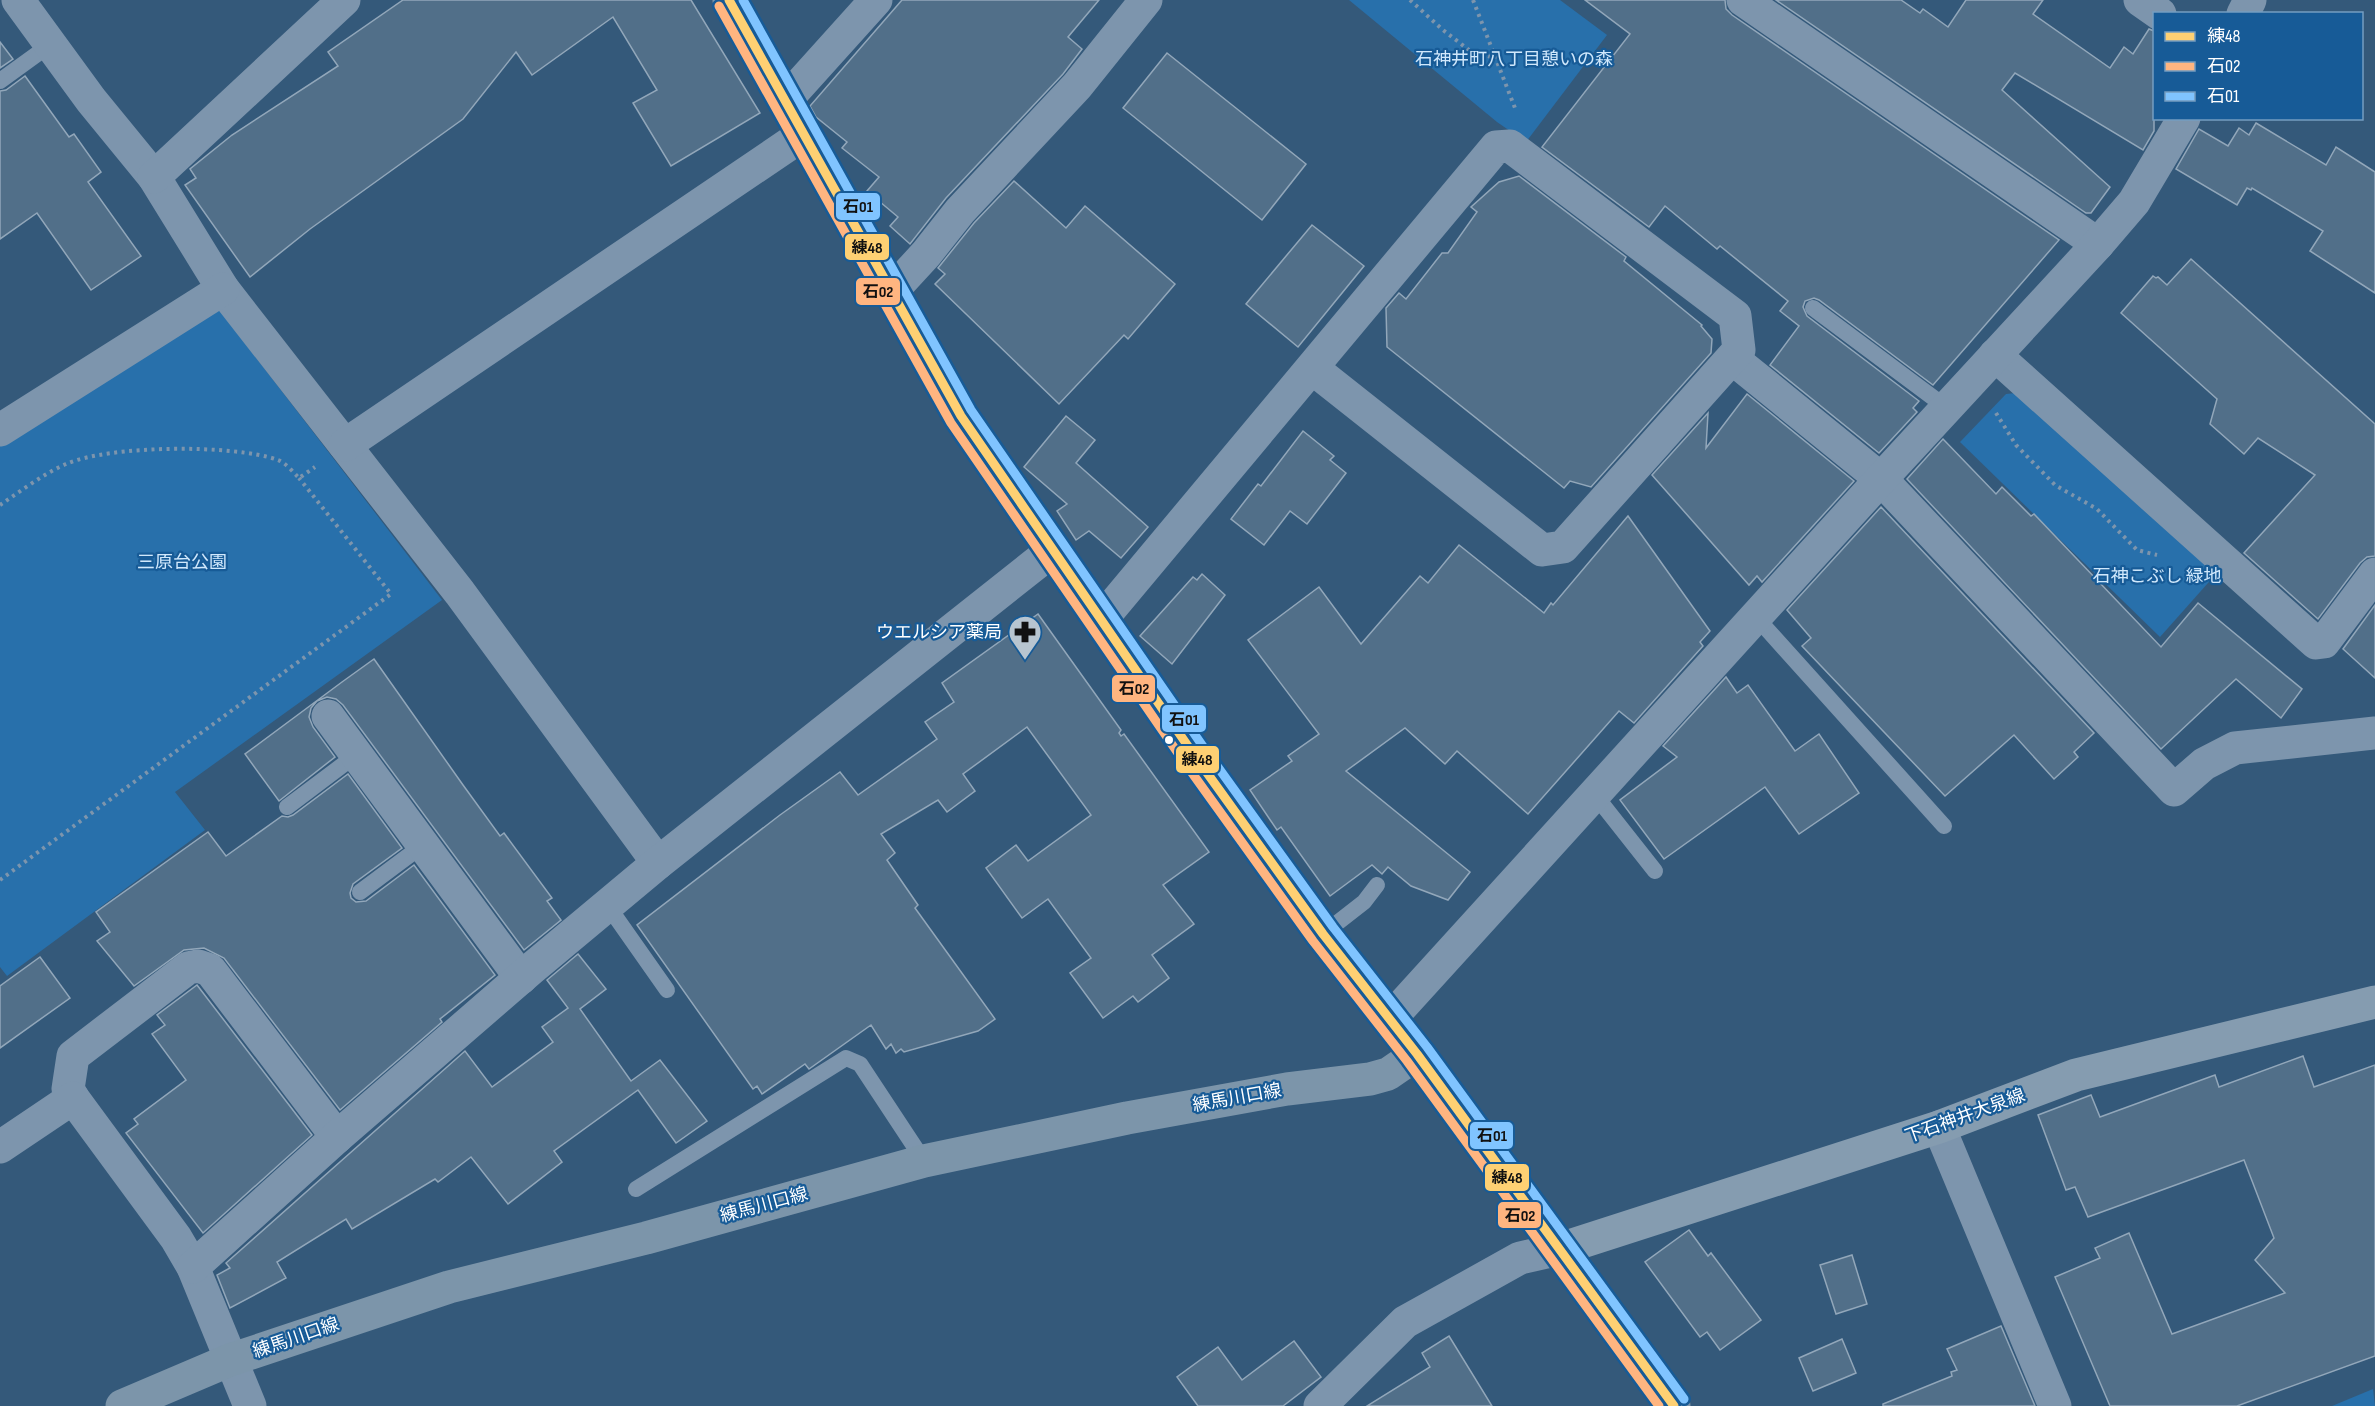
<svg xmlns="http://www.w3.org/2000/svg" width="2375" height="1406" font-family="'Sofia Sans Condensed','Noto Sans JP',sans-serif">
<rect width="100%" height="100%" fill="#34597a"/>
<g fill="#2870ab">
<path d="M 1349,0 L 1560,0 L 1607,35 L 1526,142 L 1497,122 Z"/>
<path d="M 218,308 L 442,600 L 175,792 L 205,830 L 7,976 L 0,967 L 0,444 Z"/>
<path d="M 2016,393 L 2216,574 L 2160,637 L 1960,442 L 2006,394 Z"/>
<path d="M 2373,1389 L 2375,1406 L 2332,1406 Z"/>
</g>
<g fill="#516f89" stroke="#92a7ba" stroke-width="1.5">
<path d="M 403,0 L 691,0 L 760,113 L 671,166 L 633,103 L 657,90 L 613,17 L 532,75 L 516,52 L 463,119 L 310,229 L 250,277 L 185,185 L 196,178 L 190,169 L 232,135 L 338,66 L 328,52 Z"/>
<path d="M 902,0 L 1099,0 L 1068,37 L 1082,49 L 1063,74 L 946,198 L 910,244 L 890,226 L 898,217 L 867,191 L 879,177 L 842,148 L 847,142 L 816,117 L 810,106 Z"/>
<path d="M 1585,0 L 1725,0 L 1726,9 L 1732,15 L 2059,240 L 1933,385 L 1819,300 L 1814,298 L 1805,301 L 1803,307 L 1807,316 L 1919,401 L 1913,408 L 1917,412 L 1879,453 L 1770,365 L 1799,326 L 1780,311 L 1788,301 L 1720,246 L 1717,249 L 1665,206 L 1649,227 L 1542,147 L 1630,34 Z"/>
<path d="M 1776,0 L 1901,0 L 1920,13 L 1923,9 L 1948,27 L 1966,0 L 2043,0 L 2033,14 L 2110,68 L 2124,47 L 2133,54 L 2149,29 L 2154,31 L 2154,131 L 2143,150 L 2015,73 L 2002,90 L 2110,187 L 2091,213 L 2086,213 Z"/>
<path d="M 0,42 L 13,59 L 0,68 Z"/>
<path d="M 1167,53 L 1306,164 L 1262,220 L 1123,108 Z"/>
<path d="M 25,76 L 69,137 L 74,134 L 101,172 L 88,182 L 141,256 L 91,290 L 37,213 L 0,239 L 0,91 L 6,90 Z"/>
<path d="M 2256,123 L 2326,165 L 2336,147 L 2375,172 L 2375,293 L 2310,251 L 2323,231 L 2252,188 L 2251,190 L 2247,188 L 2237,205 L 2176,169 L 2199,129 L 2228,146 L 2239,128 L 2249,135 Z"/>
<path d="M 1519,176 L 1626,257 L 1624,261 L 1702,325 L 1701,326 L 1712,339 L 1711,353 L 1591,487 L 1570,481 L 1564,488 L 1387,347 L 1386,308 L 1399,293 L 1406,299 L 1442,253 L 1448,253 L 1477,212 L 1471,207 L 1499,182 Z"/>
<path d="M 1014,181 L 1066,228 L 1085,206 L 1175,284 L 1128,339 L 1124,335 L 1059,404 L 935,284 L 945,274 L 938,268 L 974,223 Z"/>
<path d="M 1312,225 L 1364,266 L 1298,347 L 1246,304 Z"/>
<path d="M 2191,259 L 2375,424 L 2375,556 L 2367,557 L 2360,563 L 2318,619 L 2244,553 L 2315,475 L 2258,438 L 2244,454 L 2210,424 L 2217,399 L 2121,313 L 2153,276 L 2156,278 L 2158,277 L 2167,285 Z"/>
<path d="M 1747,394 L 1854,481 L 1762,582 L 1757,576 L 1749,585 L 1652,475 L 1708,413 L 1706,448 Z"/>
<path d="M 1066,416 L 1095,440 L 1076,463 L 1148,527 L 1121,558 L 1089,531 L 1076,540 L 1057,511 L 1067,504 L 1024,467 Z"/>
<path d="M 1303,431 L 1334,456 L 1330,460 L 1346,473 L 1307,524 L 1290,511 L 1264,545 L 1231,519 L 1258,484 L 1261,486 Z"/>
<path d="M 1943,439 L 1996,494 L 2002,487 L 2031,516 L 2034,514 L 2161,647 L 2198,603 L 2302,689 L 2281,718 L 2236,679 L 2161,749 L 1907,479 Z"/>
<path d="M 1881,507 L 2094,733 L 2074,752 L 2078,757 L 2054,779 L 2014,735 L 1945,796 L 1802,646 L 1811,638 L 1787,610 Z"/>
<path d="M 1628,516 L 1710,631 L 1700,642 L 1703,646 L 1634,723 L 1619,711 L 1528,814 L 1457,751 L 1445,764 L 1405,728 L 1346,771 L 1470,872 L 1448,900 L 1411,886 L 1388,867 L 1382,874 L 1372,865 L 1330,896 L 1281,827 L 1277,830 L 1250,790 L 1292,761 L 1288,756 L 1319,734 L 1248,640 L 1319,587 L 1361,644 L 1420,576 L 1428,583 L 1459,545 L 1544,613 L 1551,603 L 1553,605 Z"/>
<path d="M 1202,574 L 1225,595 L 1172,664 L 1140,636 L 1193,577 L 1197,580 Z"/>
<path d="M 2375,605 L 2375,678 L 2343,649 Z"/>
<path d="M 1038,614 L 1121,730 L 1119,733 L 1121,736 L 1124,734 L 1209,852 L 1163,885 L 1194,924 L 1152,955 L 1169,978 L 1138,1002 L 1133,996 L 1103,1018 L 1070,973 L 1091,958 L 1048,899 L 1022,918 L 986,868 L 1016,845 L 1028,861 L 1091,815 L 1027,727 L 963,774 L 975,791 L 947,812 L 938,800 L 881,834 L 895,853 L 887,860 L 918,905 L 915,908 L 995,1019 L 978,1031 L 904,1052 L 901,1049 L 896,1053 L 891,1044 L 886,1049 L 871,1025 L 809,1069 L 805,1064 L 762,1094 L 757,1086 L 753,1089 L 637,925 L 780,815 L 840,772 L 858,795 L 937,739 L 925,722 L 954,702 L 942,683 Z"/>
<path d="M 374,659 L 463,785 L 500,836 L 504,833 L 552,898 L 547,901 L 561,920 L 524,950 L 343,705 L 336,699 L 327,697 L 317,701 L 311,708 L 309,717 L 313,727 L 335,757 L 279,801 L 245,754 L 342,682 Z"/>
<path d="M 1726,677 L 1737,693 L 1748,685 L 1795,751 L 1819,734 L 1859,793 L 1799,834 L 1765,787 L 1664,859 L 1620,800 L 1677,757 L 1663,746 Z"/>
<path d="M 348,774 L 402,848 L 353,884 L 350,893 L 351,898 L 356,902 L 366,901 L 414,865 L 495,975 L 440,1019 L 442,1022 L 340,1110 L 224,958 L 204,948 L 184,950 L 134,986 L 97,941 L 110,932 L 96,912 L 208,832 L 226,856 L 282,816 L 288,817 L 293,815 Z"/>
<path d="M 578,954 L 606,989 L 580,1009 L 631,1081 L 660,1060 L 707,1121 L 676,1143 L 638,1090 L 554,1151 L 562,1162 L 508,1204 L 471,1157 L 438,1182 L 435,1179 L 352,1229 L 346,1219 L 277,1262 L 286,1278 L 230,1308 L 217,1275 L 230,1268 L 226,1263 L 465,1051 L 492,1087 L 553,1042 L 542,1027 L 568,1008 L 547,980 Z"/>
<path d="M 40,957 L 70,998 L 0,1048 L 0,986 Z"/>
<path d="M 197,985 L 312,1135 L 203,1233 L 126,1133 L 138,1124 L 134,1119 L 186,1080 L 152,1034 L 165,1025 L 157,1015 Z"/>
<path d="M 2303,1056 L 2314,1087 L 2375,1065 L 2375,1356 L 2237,1406 L 2110,1406 L 2055,1277 L 2100,1258 L 2095,1248 L 2129,1233 L 2172,1334 L 2285,1293 L 2255,1260 L 2274,1238 L 2244,1160 L 2088,1217 L 2075,1187 L 2066,1190 L 2038,1115 L 2091,1095 L 2100,1117 L 2215,1075 L 2219,1087 Z"/>
<path d="M 1689,1230 L 1708,1256 L 1711,1253 L 1761,1320 L 1720,1350 L 1707,1332 L 1700,1337 L 1645,1262 Z"/>
<path d="M 1852,1255 L 1867,1304 L 1836,1314 L 1820,1265 Z"/>
<path d="M 2001,1326 L 2035,1406 L 1883,1406 L 1883,1404 L 1952,1376 L 1951,1372 L 1957,1370 L 1947,1349 Z"/>
<path d="M 1449,1336 L 1492,1406 L 1367,1406 L 1430,1367 L 1422,1353 Z"/>
<path d="M 1842,1339 L 1856,1373 L 1813,1391 L 1799,1358 Z"/>
<path d="M 1294,1341 L 1321,1377 L 1283,1406 L 1198,1406 L 1177,1377 L 1218,1347 L 1242,1380 Z"/>
</g>
<g fill="none" stroke-linecap="round" stroke-linejoin="round">
<g stroke="#7d95ad" stroke-width="4" stroke-dasharray="3 4.5" stroke-linecap="butt">
<path d="M 1410,0 L 1443,30 L 1469,50 L 1494,58"/>
<path d="M 1473,0 L 1515,108"/>
<path d="M 1996,413 L 2016,445 L 2055,485 L 2097,509 L 2137,550 L 2157,555"/>
<path d="M 0,505 C 21,491 43,474 66,464 C 109,445 234,444 278,460 C 286,463 293,472 299,478 L 315,467"/>
<path d="M 0,880 L 391,594 L 299,478"/>
</g>
<g stroke="#7d95ad" stroke-width="16">
<path d="M 0,81 L 51,44"/>
<path d="M 1813,308 L 1947,408"/>
<path d="M 1756,617 L 1944,826"/>
<path d="M 1595,795 L 1655,871"/>
<path d="M 287,807 L 356,755"/>
<path d="M 360,892 L 423,845"/>
<path d="M 608,906 L 667,990"/>
<path d="M 1323,934 L 1364,902 L 1377,885"/>
<path d="M 636,1189 L 846,1058 L 860,1064 L 924,1161"/>
</g>
<g stroke="#7d95ad" stroke-width="33">
<path d="M 18,0 L 91,100 L 154,177 L 223,289 L 460,593 L 658,863"/>
<path d="M 1743,0 L 2098,244"/>
<path d="M 2140,0 L 2160,14"/>
<path d="M 2243,14 L 2250,0"/>
<path d="M 785,101 L 876,0"/>
<path d="M 154,177 L 344,0"/>
<path d="M 891,292 L 926,254 L 960,211 L 1077,86 L 1146,0"/>
<path d="M 1995,355 L 2316,643 L 2324,642 L 2375,574"/>
<path d="M 1733,359 L 1881,479 L 2174,790 L 2204,764 L 2235,748 L 2375,733"/>
<path d="M 0,430 L 223,289"/>
<path d="M 345,445 L 804,134"/>
<path d="M 1101,620 L 1496,147 L 1510,146 L 1735,316 L 1739,350 L 1563,547 L 1542,550 L 1312,368"/>
<path d="M 328,716 L 521,978"/>
<path d="M 1390,1019 L 1881,479 L 2098,244 L 2134,202 L 2184,118"/>
<path d="M 73,1098 L 68,1089 L 73,1056 L 188,968 L 198,966 L 210,970 L 337,1137"/>
<path d="M 1939,1127 L 2055,1406"/>
<path d="M 0,1147 L 73,1098 L 176,1238 L 193,1267 L 250,1406"/>
<path d="M 193,1267 L 337,1137 L 531,969 L 658,863 L 1053,550"/>
<path d="M 1320,1406 L 1405,1322 L 1520,1258 L 1560,1249"/>
</g>
<path stroke="#859cb0" stroke-width="33" d="M 1560,1249 L 1939,1127 L 2076,1075 L 2375,1002"/>
<g stroke="#7c95aa" stroke-width="33">
<path d="M 729,0 L 961,416 L 1192,752 L 1323,934 L 1417,1054 L 1674,1406"/>
<path d="M 122,1406 L 230,1360 L 449,1287 L 646,1238 L 924,1161 L 1127,1118 L 1287,1089 L 1370,1079 L 1388,1074 L 1417,1054"/>
</g>
<g stroke="#175b97" stroke-width="14">
<path id="bus-1" d="M 729,0 L 961,416 L 1192,752 L 1323,934 L 1417,1054 L 1674,1406"/>
</g>
<g stroke="#175b97" stroke-width="14">
<path id="bus-2" d="M 719,6 L 951,423 L 1182,759 L 1313,941 L 1407,1061 L 1659,1406"/>
</g>
<g stroke="#175b97" stroke-width="14">
<path id="bus-3" d="M 743,0 L 971,410 L 1202,745 L 1333,927 L 1427,1047 L 1684,1399"/>
</g>
<use href="#bus-1" stroke="#fed073" stroke-width="9"/>
<use href="#bus-2" stroke="#ffb580" stroke-width="9"/>
<use href="#bus-3" stroke="#80c4ff" stroke-width="9"/>
</g>
<defs>
<g id="pharmacy-pin" transform="scale(1.725)"><path d="M0 17L-7.5 6A9.5 9.5 0 1 1 7.5 6Z" fill="#b8c5d0" stroke="#175b97"/><path d="M-2-6h4v4h4v4h-4v4h-4v-4h-4v-4h4Z" fill="#111"/></g>
</defs>
<g fill-rule="evenodd">
<use href="#pharmacy-pin" x="1025" y="632"/>
</g>
<circle fill="#fff" stroke="#175b97" stroke-width="2" cx="1169" cy="740" r="5"/>
<g text-anchor="middle" dominant-baseline="central" stroke-width="4.5" stroke-linejoin="round" paint-order="stroke">
<g font-size="18" fill="#d0e8fc" stroke="#175b97">
<text x="1514" y="59">石神井町八丁目憩いの森</text>
<text x="182" y="562">三原台公園</text>
<text x="2157" y="576">石神こぶし 緑地</text>
</g>
<g font-size="18" fill="#fff" stroke="#175b97" text-anchor="end">
<text x="1002" y="632">ウエルシア薬局</text>
</g>
<g font-size="18" fill="#fff" stroke="#175b97">
<text transform="translate(1237 1098) rotate(-10)">練馬川口線</text>
<text transform="translate(1965 1116) rotate(-20)">下石神井大泉線</text>
<text transform="translate(764 1205) rotate(-15)">練馬川口線</text>
<text transform="translate(296 1338) rotate(-19)">練馬川口線</text>
</g>
</g>
<g stroke="#175b97" stroke-width="2">
<rect x="835" y="192" width="46" height="29" rx="6" fill="#80c4ff"/>
<rect x="844" y="233" width="46" height="28" rx="6" fill="#fed073"/>
<rect x="855" y="277" width="46" height="29" rx="6" fill="#ffb580"/>
<rect x="1111" y="674" width="45" height="29" rx="6" fill="#ffb580"/>
<rect x="1161" y="704" width="46" height="29" rx="6" fill="#80c4ff"/>
<rect x="1175" y="745" width="45" height="29" rx="6" fill="#fed073"/>
<rect x="1469" y="1121" width="45" height="29" rx="6" fill="#80c4ff"/>
<rect x="1484" y="1163" width="46" height="29" rx="6" fill="#fed073"/>
<rect x="1497" y="1201" width="45" height="28" rx="6" fill="#ffb580"/>
</g>
<g font-size="16" text-anchor="middle" font-weight="bold" fill="#111">
<text x="858" y="212">石01</text>
<text x="867" y="253">練48</text>
<text x="878" y="297">石02</text>
<text x="1134" y="694">石02</text>
<text x="1184" y="725">石01</text>
<text x="1197" y="765">練48</text>
<text x="1492" y="1141">石01</text>
<text x="1507" y="1183">練48</text>
<text x="1520" y="1221">石02</text>
</g>
<rect x="2153" y="12" width="210" height="108" fill="#175b97" stroke="#749dc1" stroke-width="1.5"/>
<rect x="2165" y="32" width="30" height="9" fill="#fed073" stroke="#749dc1" stroke-width="1.5"/>
<text x="2207" y="42" font-size="18" fill="#ffffff">練48</text>
<rect x="2165" y="62" width="30" height="9" fill="#ffb580" stroke="#749dc1" stroke-width="1.5"/>
<text x="2207" y="72" font-size="18" fill="#ffffff">石02</text>
<rect x="2165" y="92" width="30" height="9" fill="#80c4ff" stroke="#749dc1" stroke-width="1.5"/>
<text x="2207" y="102" font-size="18" fill="#ffffff">石01</text>
</svg>
